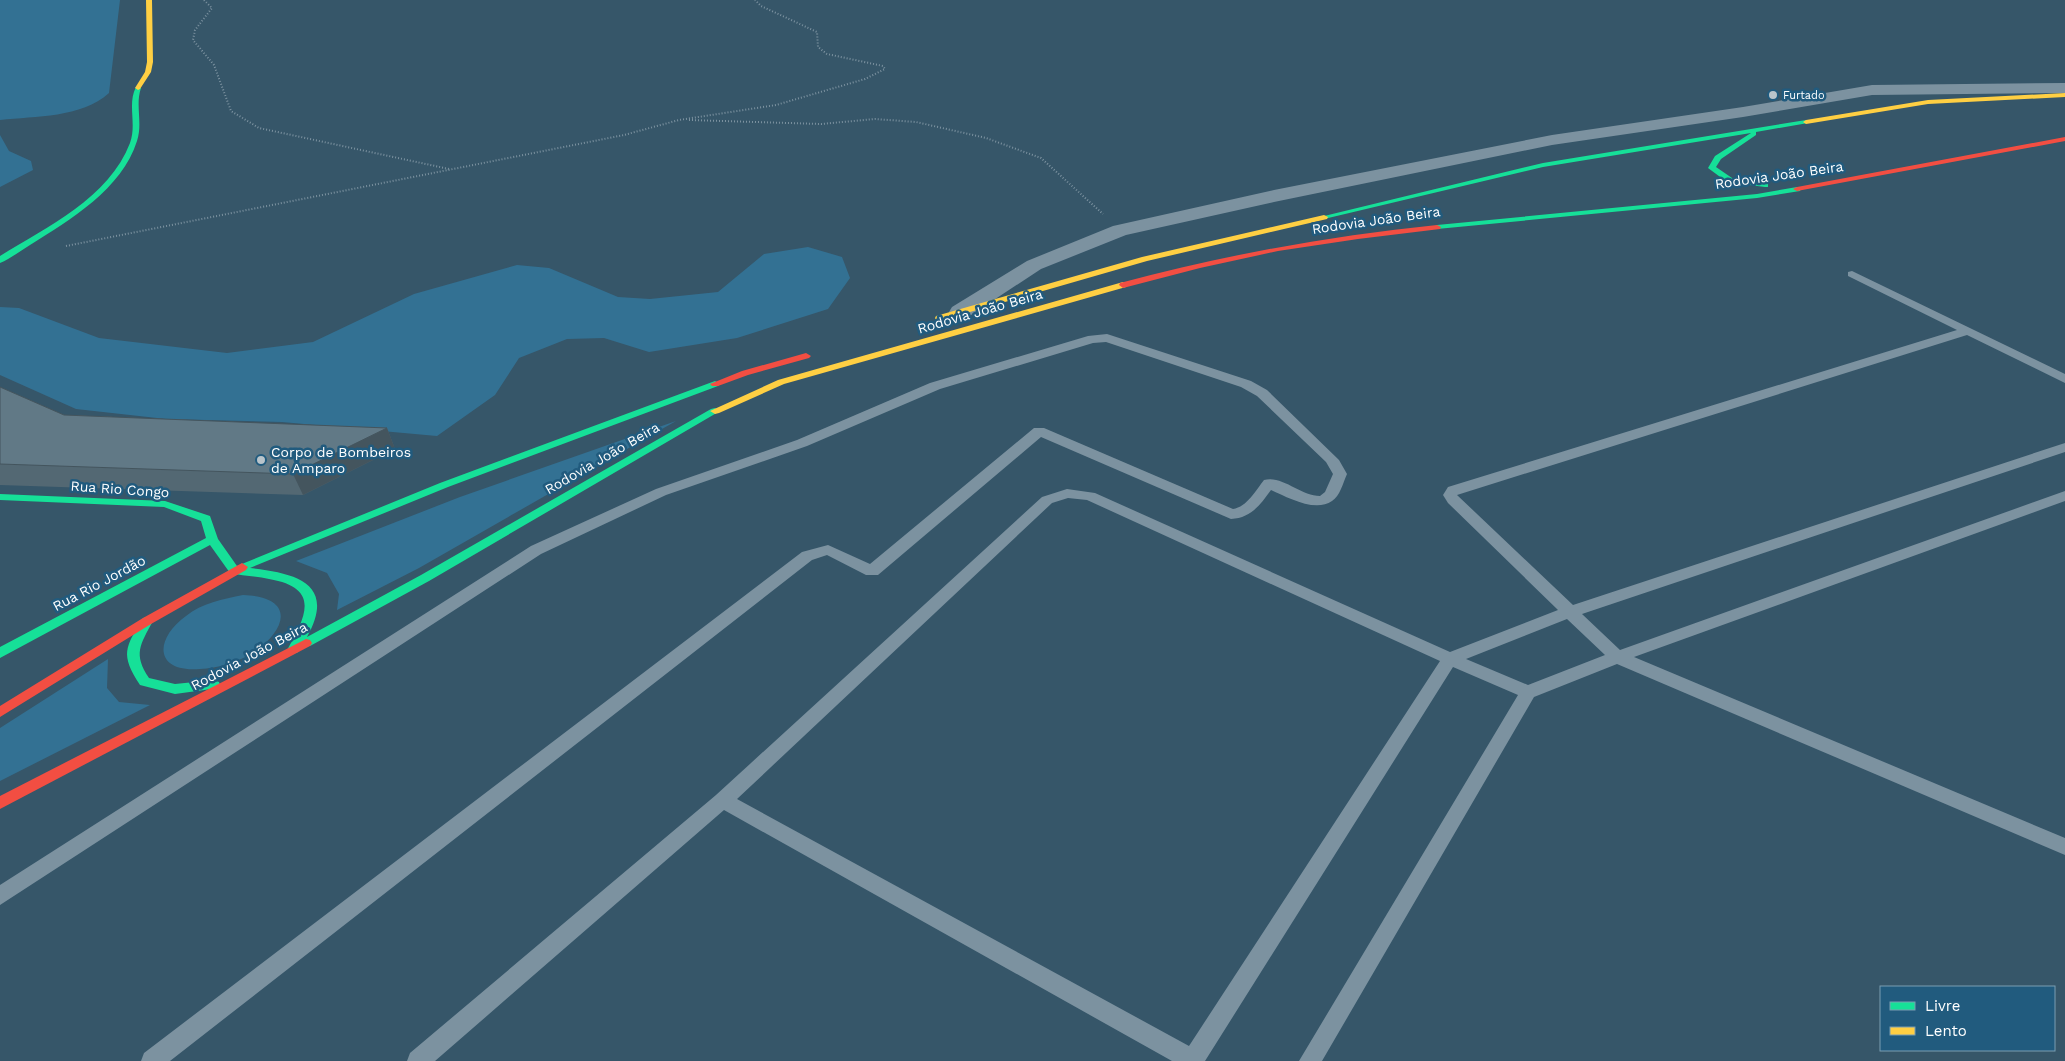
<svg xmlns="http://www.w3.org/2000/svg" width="2065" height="1061" font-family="'Work Sans',sans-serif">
<rect width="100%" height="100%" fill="#365669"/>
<g fill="#337193">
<path d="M 0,0 L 120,0 L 109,93 C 81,118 36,116 0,120 Z"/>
<path d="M 0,135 L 9,151 L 31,161 L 33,170 L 0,187 Z"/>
<path d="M 808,247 L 842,257 L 850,278 L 828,309 L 737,338 L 649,352 L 604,338 L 567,339 L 519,358 L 495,395 L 437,436 L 282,422 L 166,419 L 76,409 L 0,375 L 0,307 L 19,308 L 99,338 L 227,353 L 313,342 L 414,294 L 517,265 L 549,268 L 618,297 L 650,299 L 718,292 L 764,254 Z"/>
<path d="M 676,421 L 419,568 L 337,610 L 339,594 L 327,573 L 296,561 L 460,497 Z"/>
<path d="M 243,595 C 297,597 287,631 251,654 C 235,663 218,668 200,669 C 154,673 154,639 186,616 C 202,603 223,599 243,595 Z"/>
<path d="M 108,659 L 107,688 L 119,702 L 150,705 L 0,781 L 0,728 Z"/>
</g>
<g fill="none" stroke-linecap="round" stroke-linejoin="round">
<g stroke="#7c92a0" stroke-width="2" stroke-dasharray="1 2" stroke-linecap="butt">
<path d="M 204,0 L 212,8 L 195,30 L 193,40 L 214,65 L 231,111 L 259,128 L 449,169"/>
<path d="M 689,120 L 821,124 L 875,119 L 916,122 L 986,138 L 1041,158 L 1103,214"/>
<path d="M 66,246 L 624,135 L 679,120 L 776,105 L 865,79 L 885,69 L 883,66 L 827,54 L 818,47 L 817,32 L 761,6 L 755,0"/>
</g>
<g fill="#7c92a0" fill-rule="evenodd">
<path d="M 1852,271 L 2065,374 L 2065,383 L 1967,335 L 1457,495 L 1573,605 L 2065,443 L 2065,452 L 1582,614 L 1620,650 L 2065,491 L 2065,501 L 1634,657 L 2065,838 L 2065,855 L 1617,664 L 1534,697 L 1322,1061 L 1299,1061 L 1518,695 L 1453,667 L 1205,1061 L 1172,1061 L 724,810 L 435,1061 L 407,1061 L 410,1053 L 716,795 L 1042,497 L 1067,489 L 1095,493 L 1450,652 L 1558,610 L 1448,503 L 1443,495 L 1448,487 L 1957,330 L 1848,276 L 1848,272 ZM 1068,498 L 1087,500 L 1440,661 L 1189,1046 L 737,799 L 1052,503 ZM 1567,619 L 1605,655 L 1528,685 L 1466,659 Z"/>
<path d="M 1107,334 L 1251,381 L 1267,390 L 1339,460 L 1347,474 C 1343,483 1340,496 1332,501 C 1315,513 1287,497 1271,490 C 1260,505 1251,518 1231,519 L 1041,437 L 878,575 L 866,575 L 827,555 L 812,560 L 170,1061 L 141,1061 L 144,1053 L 802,552 L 828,545 L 870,564 L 1034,428 L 1044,428 L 1233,509 C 1247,507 1256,490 1264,480 C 1282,475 1301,496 1320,496 L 1325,492 L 1333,474 L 1326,462 L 1257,396 L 1241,387 L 1106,342 L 1093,343 L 940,389 L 807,446 L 666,495 L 541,554 L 0,905 L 0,885 L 531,546 L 656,489 L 797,440 L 930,383 L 1088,336 Z"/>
</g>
<path fill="#7c92a0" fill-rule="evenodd" d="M 2065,83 L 2065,93 L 1872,95 L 1743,117 L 1552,145 L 1274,202 L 1126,235 L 1041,269 L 968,317 L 960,319 L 952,317 L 949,312 L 952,307 L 1027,261 L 1113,226 L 1274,190 L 1552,135 L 1743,107 L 1872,85 Z"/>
<g fill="#16e098" fill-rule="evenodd">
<path d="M 136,87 L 141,88 C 135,105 143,123 137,141 C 122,189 70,220 30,245 C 20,251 10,259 0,263 L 0,256 C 47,227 109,198 130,143 C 137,124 127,104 136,87 Z"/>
<path d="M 1806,120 L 1809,122 L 1808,123 L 1756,132 L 1756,135 L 1721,159 L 1716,167 L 1732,178 L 1768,183 L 1768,187 L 1765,187 L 1727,182 L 1708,168 L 1715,156 L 1751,133 L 1543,167 L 1324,219 L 1320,217 L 1543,163 Z"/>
<path d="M 1797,187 L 1801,189 L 1800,191 L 1757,198 L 1437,229 L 1433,227 L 1437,225 L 1757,194 Z"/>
<path d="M 715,381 L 720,384 L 718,386 L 448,487 L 250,568 C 295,573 337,583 307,637 L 421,575 L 711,409 L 715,408 L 720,411 L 429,581 L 310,646 L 302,646 L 297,653 L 289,653 L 287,650 C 306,616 321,588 269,579 C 256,576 242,576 230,573 L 210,545 L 0,658 L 0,647 L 206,538 L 201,521 L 164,507 L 0,500 L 0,494 L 165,501 L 210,516 L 218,539 L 237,566 L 440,483 Z"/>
<path d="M 147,617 L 151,618 L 153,621 C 140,645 133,654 149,678 L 175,684 L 214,680 L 219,682 L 220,685 L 219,688 L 175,694 L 140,685 C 120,654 125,648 143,618 Z"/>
</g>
<g fill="#ffcf43" fill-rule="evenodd">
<path d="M 146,0 L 152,0 L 153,62 L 151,72 L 140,89 L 138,90 L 135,88 L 145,72 L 147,62 Z"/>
<path d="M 2065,93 L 2065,97 L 1928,104 L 1806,124 L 1803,122 L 1806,120 L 1928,100 Z"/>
<path d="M 1324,215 L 1328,217 L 1327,219 L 1147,261 L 942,320 L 936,320 L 935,318 L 936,316 L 1142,257 Z"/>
<path d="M 1123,282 L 1127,285 L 1126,287 L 784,384 L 719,413 L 715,414 L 710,411 L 778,380 Z"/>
</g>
<g fill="#f24e42" fill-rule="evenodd">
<path d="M 2065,137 L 2065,141 L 1797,191 L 1793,189 L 1797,187 Z"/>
<path d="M 1437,225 L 1441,227 L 1440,229 L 1358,239 L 1278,251 L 1200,268 L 1123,288 L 1119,285 L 1120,283 C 1224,255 1329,236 1437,225 Z"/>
<path d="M 806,353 L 811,356 L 809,358 L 748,375 L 718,386 L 712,386 L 710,384 L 742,371 Z"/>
<path d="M 242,563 L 248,567 L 246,570 L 151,624 L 0,717 L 0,706 L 143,618 Z"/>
<path d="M 306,639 L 310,640 L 312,643 L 310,646 L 0,809 L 0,796 Z"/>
</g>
</g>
<path fill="#536873" d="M 0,387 L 64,415 L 387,428 L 395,449 L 303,495 L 0,485 Z"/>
<path fill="#44555e" d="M 387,428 L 395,449 L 303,495 L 293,474 Z"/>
<path fill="#617986" stroke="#44555e" d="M 0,387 L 64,415 L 387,428 L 293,474 L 0,464 Z"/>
<g fill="#b9c4ca" stroke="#215b7e" stroke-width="2">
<circle cx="1773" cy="95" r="5"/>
<circle cx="261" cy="460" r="5"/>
</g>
<g text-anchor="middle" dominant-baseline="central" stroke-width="5" stroke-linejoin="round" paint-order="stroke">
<g font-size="11" fill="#fff" stroke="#215b7e" text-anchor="start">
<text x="1783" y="95">Furtado</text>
</g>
<g font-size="14" fill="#fff" stroke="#215b7e">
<text transform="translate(1779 175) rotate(-8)">Rodovia João Beira</text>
<text transform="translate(1376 220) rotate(-8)">Rodovia João Beira</text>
<text transform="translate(980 311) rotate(-16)">Rodovia João Beira</text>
<text transform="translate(602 458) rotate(-30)">Rodovia João Beira</text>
<text transform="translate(120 489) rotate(4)">Rua Rio Congo</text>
<text transform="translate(99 583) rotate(-28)">Rua Rio Jordão</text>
<text transform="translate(249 656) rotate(-28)">Rodovia João Beira</text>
</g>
<g font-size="14" fill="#fff" stroke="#215b7e" text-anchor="start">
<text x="271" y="452">Corpo de Bombeiros<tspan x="271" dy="16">de Amparo</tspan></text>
</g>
</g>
<rect x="1880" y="986" width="175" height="65" fill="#215b7e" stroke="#7a9db2"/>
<rect x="1890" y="1002" width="25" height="8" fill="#16e098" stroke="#7a9db2"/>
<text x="1925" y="1011" font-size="15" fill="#ffffff">Livre</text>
<rect x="1890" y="1027" width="25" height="8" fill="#ffcf43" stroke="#7a9db2"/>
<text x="1925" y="1036" font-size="15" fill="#ffffff">Lento</text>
</svg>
